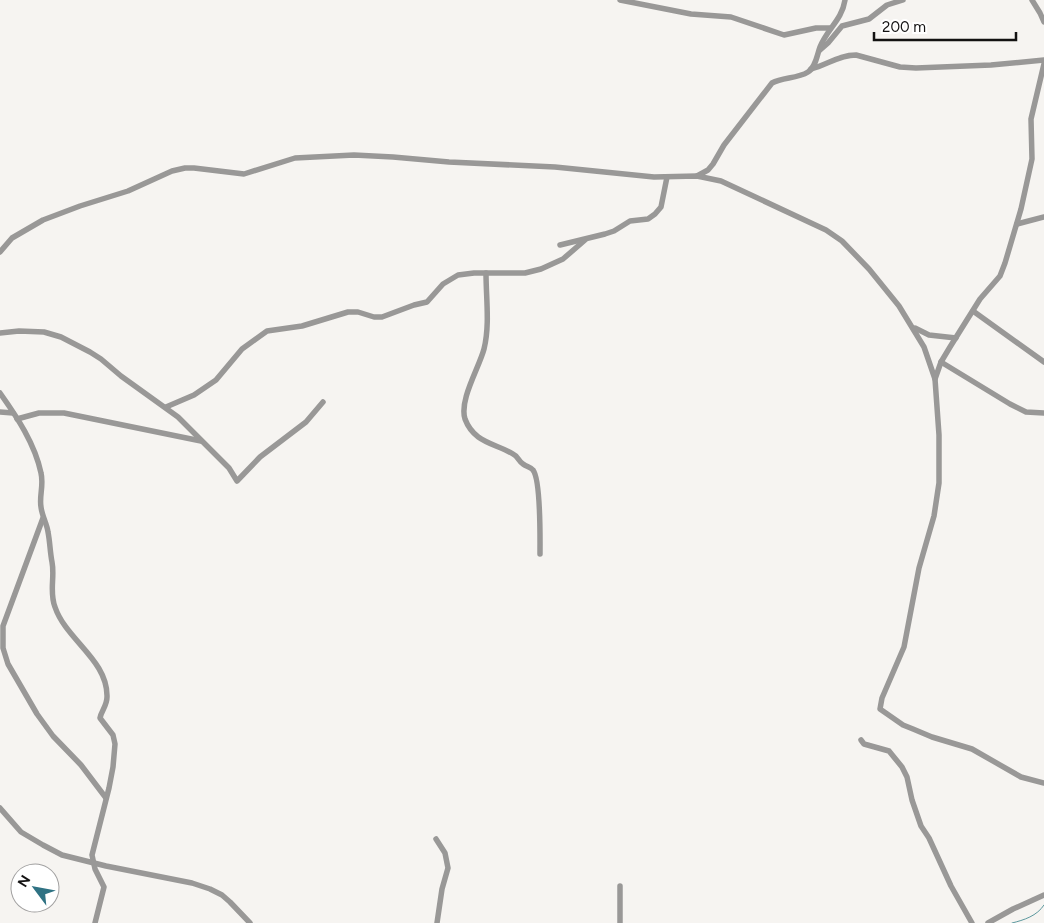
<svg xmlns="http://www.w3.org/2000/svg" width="1044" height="923" font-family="Figtree,sans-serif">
<rect width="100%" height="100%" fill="#f6f4f1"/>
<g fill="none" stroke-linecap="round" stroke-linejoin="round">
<path stroke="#5c989e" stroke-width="1" d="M 1012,923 C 1024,920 1037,916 1044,905"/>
<g stroke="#999897" stroke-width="5.5">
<path d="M 620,0 L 691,14 L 731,17 L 784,35 L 816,28 L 830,28"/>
<path d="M 1032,0 L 1040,13 L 1044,22"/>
<path d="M 820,50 L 828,43 L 842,26 L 869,19 L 887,5 L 903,0"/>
<path d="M 811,69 C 827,65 839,55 856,55 L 900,67 L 916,68 L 991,65 L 1044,60"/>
<path d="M 697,176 L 708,170 L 713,164 L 724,145 L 772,83 C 783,77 797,79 808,72 C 816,67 817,55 820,47 C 827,29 842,20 845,0"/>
<path d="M 1017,224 L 1044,217"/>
<path d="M 560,245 L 605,234 L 614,231 L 630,221 L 648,219 L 655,214 L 661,207 L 667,177"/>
<path d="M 0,252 L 12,238 L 43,220 L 80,206 L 128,191 L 172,171 L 185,168 L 194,168 L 244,174 L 295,158 L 354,155 L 393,157 L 449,162 L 555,167 L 654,177 L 697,176 L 721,181 L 826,230 L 842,241 L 869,269 L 899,306 L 924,347 L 935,379 L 939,435 L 939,483 L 934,516 L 919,568 L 904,647 L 882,698 L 880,709 L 903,725 L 913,729 L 932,737 L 972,749 L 1021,777 L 1044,783"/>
<path d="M 486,273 C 486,298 490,325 484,349 C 479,368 459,400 465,419 C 474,443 495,443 513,454 C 518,456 519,462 523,464 C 527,467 531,467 533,470 C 541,480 540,539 540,554"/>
<path d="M 973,311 L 1044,362"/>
<path d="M 915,328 L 929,335 L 956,338"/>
<path d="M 0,333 L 19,331 L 44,332 L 61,337 L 90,352 L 101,359 L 121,376 L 178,417 L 229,468 L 237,481 L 260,457 L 306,422 L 323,402"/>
<path d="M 941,362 L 1010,404 L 1026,412 L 1044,413"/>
<path d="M 935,379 L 941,362 L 950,347 L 980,299 L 1000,276 L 1005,263 L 1021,209 L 1032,159 L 1031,119 L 1044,64"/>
<path d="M 0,393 C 17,417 35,444 41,473 C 44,485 39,496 41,507 C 42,516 47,524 48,532 C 50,542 50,552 52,562 C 55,577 49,592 55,607 C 66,640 108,660 107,697 C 107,706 101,711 100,718 L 113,735 L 115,744 L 113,767 L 109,788 L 92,855 L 95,869 L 104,887 L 95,923"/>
<path d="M 166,407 L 194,395 L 216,380 L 242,349 L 267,331 L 302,326 L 348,312 L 358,312 L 374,317 L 382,317 L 414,305 L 427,302 L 443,284 L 458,275 L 474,273 L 525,273 L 541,269 L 563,259 L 585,240"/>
<path d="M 0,412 L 13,413"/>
<path d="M 17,419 L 39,413 L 64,413 L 201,441"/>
<path d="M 43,518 L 3,626 L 3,648 L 8,664 L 37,714 L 53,736 L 81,765 L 106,798"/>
<path d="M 861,740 L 864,744 L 889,751 L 902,767 L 907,777 L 912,800 L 921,826 L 929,838 L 951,886 L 972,923"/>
<path d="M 0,808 L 21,832 L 43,845 L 62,855 L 106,866 L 192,883 L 210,889 L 222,895 L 230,902 L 250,923"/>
<path d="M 436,839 L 445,853 L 448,868 L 442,889 L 437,923"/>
<path d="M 620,923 L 620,886"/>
<path d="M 988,923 L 1013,909 L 1044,895"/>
</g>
</g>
<g transform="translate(35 888) rotate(302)"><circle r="24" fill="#ffffff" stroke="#a1a0a0"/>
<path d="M0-4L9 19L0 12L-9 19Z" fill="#2f7283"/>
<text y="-8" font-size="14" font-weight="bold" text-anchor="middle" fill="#131212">N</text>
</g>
<path d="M874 32v8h142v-8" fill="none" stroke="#131212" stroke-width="2.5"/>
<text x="882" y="32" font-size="15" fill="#131212" stroke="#ffffff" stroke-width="4" paint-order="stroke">200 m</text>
</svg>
